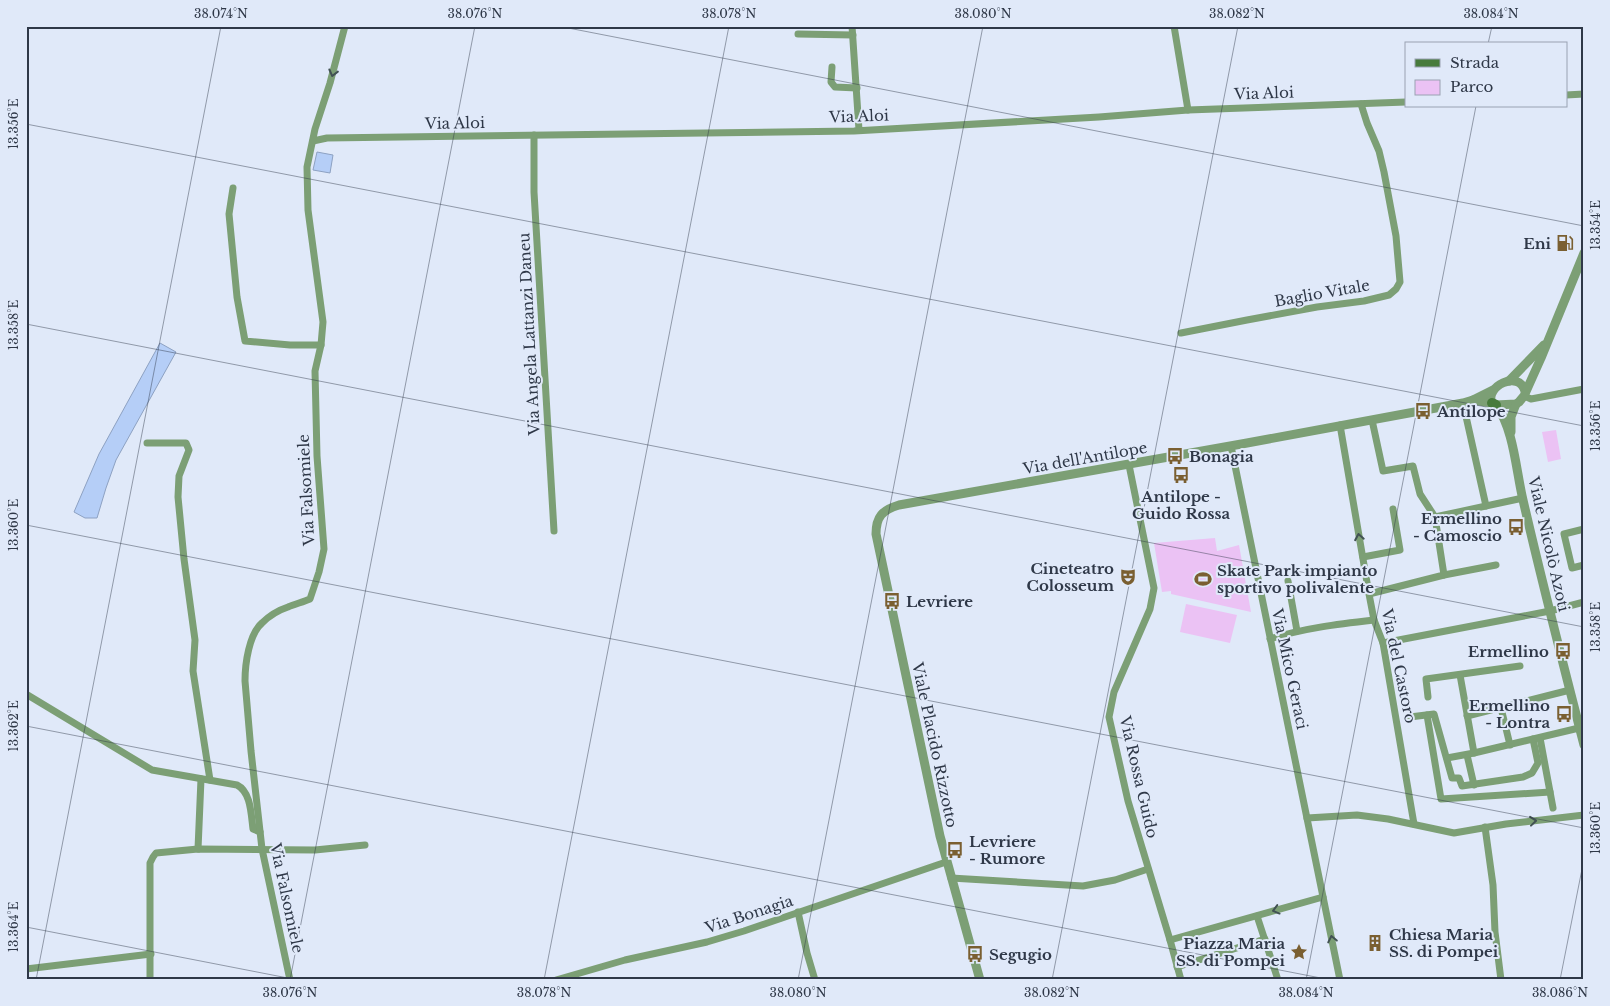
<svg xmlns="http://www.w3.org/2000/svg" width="1610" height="1006" font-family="'Libre Baskerville',serif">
<rect width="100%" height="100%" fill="#e0e9f9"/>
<g fill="#ebc2f4">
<path d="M 1556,430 L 1561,459 L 1548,462 L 1542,432 Z"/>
<path d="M 1215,538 L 1217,551 L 1239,545 L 1251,612 L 1171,594 L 1171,591 L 1162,592 L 1154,543 Z"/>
<path d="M 1186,604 L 1237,615 L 1230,643 L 1180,632 Z"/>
</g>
<g fill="#b5cef7" stroke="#8da1c2">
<path d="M 317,152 L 333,155 L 330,173 L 313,170 Z"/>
<path d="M 160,343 L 176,352 L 116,460 L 106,488 L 97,518 L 85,518 L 74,512 L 99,454 Z"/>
</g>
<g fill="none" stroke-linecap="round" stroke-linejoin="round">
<g stroke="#7c9f75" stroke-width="7">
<path d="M 852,26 L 859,130"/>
<path d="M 1174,26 L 1188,110"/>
<path d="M 798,34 L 853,35"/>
<path d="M 832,67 L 831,82 L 835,87 L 857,88"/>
<path d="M 1566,95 L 1584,94"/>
<path d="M 534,135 L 534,192 L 554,531"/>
<path d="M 313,141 L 327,138 L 854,131 L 1099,117 L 1188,110 L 1406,102"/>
<path d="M 233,188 L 229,214 L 237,297 L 245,341 L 290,345 L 321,345"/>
<path d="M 1181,333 L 1247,320 L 1317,307 L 1364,301 L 1389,295 L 1396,289 L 1400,282 L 1396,236 L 1384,172 L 1379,151 L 1367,123 L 1361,104"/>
<path d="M 1524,396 L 1531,399 L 1584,389"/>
<path d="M 1463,403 L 1486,506"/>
<path d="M 1340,425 L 1369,594 L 1374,620 L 1383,643 L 1414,824"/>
<path d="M 147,443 L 186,443 L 189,450 L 179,476 L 178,497 L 184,559 L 195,640 L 193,671 L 210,780"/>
<path d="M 1231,446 L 1340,980"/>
<path d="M 1129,465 L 1154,588 L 1150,609 L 1114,692 L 1109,717 L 1128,801 L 1170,940 L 1181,980"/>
<path d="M 1435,517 L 1523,498"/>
<path d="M 1584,529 L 1564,534 L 1572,568 L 1584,565"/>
<path d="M 1363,557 L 1400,550 L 1393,509"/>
<path d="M 1444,575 L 1496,565"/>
<path d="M 1288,581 L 1297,631"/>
<path d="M 1369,594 L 1444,575 L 1435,517 L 1420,494 L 1413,466 L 1383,471 L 1372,420"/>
<path d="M 1270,639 C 1304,628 1339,624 1374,620"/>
<path d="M 1383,643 L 1550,611 L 1584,602"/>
<path d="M 1460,675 L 1474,753"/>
<path d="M 26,694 L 152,770 L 237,785 C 251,792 251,814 253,829 L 260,832"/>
<path d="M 1428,697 L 1426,679 L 1520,666"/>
<path d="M 1501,708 L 1510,745"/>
<path d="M 1427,715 L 1441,799 L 1550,792"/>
<path d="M 1467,716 L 1570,690"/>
<path d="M 1410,717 L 1434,714 L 1452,778 L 1459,778 L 1462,786 L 1523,777 L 1532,773 L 1538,763 L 1533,739"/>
<path d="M 1540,738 L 1553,808"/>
<path d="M 1467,755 L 1474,785"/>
<path d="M 1447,758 L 1474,753 L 1579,728"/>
<path d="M 1307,818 L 1357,815 L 1388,819 L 1454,833 L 1506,824 L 1584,815"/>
<path d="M 1485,827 L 1493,885 L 1495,932 L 1501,980"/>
<path d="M 198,849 L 201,779"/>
<path d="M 951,878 L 1083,886 L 1115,880 L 1148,869"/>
<path d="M 798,912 L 807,953 L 815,980"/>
<path d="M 1257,916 L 1278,980"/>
<path d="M 1170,940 L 1323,897"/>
<path d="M 1177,967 L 1265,939"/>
<path d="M 26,969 L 151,954"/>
<path d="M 150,980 L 150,863 L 153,857 L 156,853 L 198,849 L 315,850 L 365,845"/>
<path d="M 290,980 L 262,849 L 251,751 L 245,681 C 245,664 249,634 262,623 C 269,616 279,610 288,607 C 295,604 303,602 310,599 L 319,572 L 324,549 L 317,456 L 315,371 L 321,345 L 323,322 L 308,210 L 307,167 L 315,129 L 330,83 L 345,26"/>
<path d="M 556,980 L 625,960 L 707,942 L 744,931 L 946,862"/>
</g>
<g stroke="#7c9f75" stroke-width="9">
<path d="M 1509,381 L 1544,345"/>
<path d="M 1473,400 L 1492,403 C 1484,387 1519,369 1525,391"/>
<path d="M 1496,405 C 1514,429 1516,471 1523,500 C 1542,582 1563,664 1584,745"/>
<path d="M 1496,405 L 1516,404 L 1519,402 L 1524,396 L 1541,358 L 1584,253"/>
<path d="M 1511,432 L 1511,417 L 1516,404"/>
<path d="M 980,980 L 940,836 L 876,534 C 876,517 882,510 899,505 L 1247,443 L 1463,403 L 1473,400 L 1493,390"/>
</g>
<path stroke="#477b3c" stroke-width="10" d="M 1492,403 L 1496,405"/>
</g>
<defs><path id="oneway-chevron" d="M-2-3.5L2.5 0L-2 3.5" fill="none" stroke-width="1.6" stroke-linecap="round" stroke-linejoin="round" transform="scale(1.25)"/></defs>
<g stroke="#425253">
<use href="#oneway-chevron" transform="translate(333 73) rotate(104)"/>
<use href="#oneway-chevron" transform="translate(1359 537) rotate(-100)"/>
<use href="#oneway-chevron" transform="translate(1533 821) rotate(-6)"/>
<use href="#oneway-chevron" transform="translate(1276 910) rotate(165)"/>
<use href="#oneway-chevron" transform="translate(1332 939) rotate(-102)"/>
</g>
<path fill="none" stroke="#2f3848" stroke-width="1" stroke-opacity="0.45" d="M 558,26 L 1584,226M 1488,44 L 1492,26M 26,124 L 1584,426M 26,324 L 1584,627M 26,525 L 1584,828M 26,726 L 1331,980M 26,927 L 298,980M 36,980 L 221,26M 290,980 L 475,26M 544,980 L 729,26M 798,980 L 983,26M 1052,980 L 1238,26M 1306,980 L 1476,106M 1560,980 L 1584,859"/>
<defs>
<g id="fuel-bare" transform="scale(1.35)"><path d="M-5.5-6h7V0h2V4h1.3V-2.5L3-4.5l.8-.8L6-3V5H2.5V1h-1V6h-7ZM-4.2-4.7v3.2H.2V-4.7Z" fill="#7a5f31" stroke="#e0e9f9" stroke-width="2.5" paint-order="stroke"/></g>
<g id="bus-bare" transform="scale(1.35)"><path d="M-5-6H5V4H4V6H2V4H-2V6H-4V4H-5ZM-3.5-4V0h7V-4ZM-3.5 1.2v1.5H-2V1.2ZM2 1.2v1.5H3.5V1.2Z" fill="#7a5f31" stroke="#e0e9f9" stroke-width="2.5" paint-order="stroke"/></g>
<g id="theatre-bare" transform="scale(1.35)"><path d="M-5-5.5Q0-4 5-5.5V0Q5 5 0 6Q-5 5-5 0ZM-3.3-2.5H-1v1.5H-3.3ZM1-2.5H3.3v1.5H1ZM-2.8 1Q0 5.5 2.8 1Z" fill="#7a5f31" stroke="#e0e9f9" stroke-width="2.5" paint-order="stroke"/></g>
<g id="stadium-bare" transform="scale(1.35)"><path d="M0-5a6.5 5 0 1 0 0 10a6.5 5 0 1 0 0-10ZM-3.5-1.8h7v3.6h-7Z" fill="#7a5f31" stroke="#e0e9f9" stroke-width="2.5" paint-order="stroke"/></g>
<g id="building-bare" transform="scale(1.35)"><path d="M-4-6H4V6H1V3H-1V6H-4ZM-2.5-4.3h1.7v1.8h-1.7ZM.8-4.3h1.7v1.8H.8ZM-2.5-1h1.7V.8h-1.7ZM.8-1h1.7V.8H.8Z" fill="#7a5f31" stroke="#e0e9f9" stroke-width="2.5" paint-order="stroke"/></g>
<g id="sight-bare" transform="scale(1.35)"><path d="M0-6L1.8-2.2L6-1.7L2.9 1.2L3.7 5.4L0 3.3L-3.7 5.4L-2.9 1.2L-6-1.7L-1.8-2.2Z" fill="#7a5f31" stroke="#e0e9f9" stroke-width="2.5" paint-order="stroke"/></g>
</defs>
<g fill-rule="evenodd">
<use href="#fuel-bare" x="1565" y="243"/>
<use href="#bus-bare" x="1423" y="411"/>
<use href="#bus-bare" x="1175" y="456"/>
<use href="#bus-bare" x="1181" y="475"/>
<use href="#bus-bare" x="1516" y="527"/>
<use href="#theatre-bare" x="1128" y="577"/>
<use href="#stadium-bare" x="1203" y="579"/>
<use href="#bus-bare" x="892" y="601"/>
<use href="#bus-bare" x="1563" y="651"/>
<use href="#bus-bare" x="1564" y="714"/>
<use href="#bus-bare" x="955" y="850"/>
<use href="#building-bare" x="1375" y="943"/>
<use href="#sight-bare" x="1299" y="952"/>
<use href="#bus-bare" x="975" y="954"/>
</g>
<g text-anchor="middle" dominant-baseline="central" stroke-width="4" stroke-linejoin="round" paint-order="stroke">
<g font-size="15" fill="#2f3848" stroke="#e0e9f9">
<text transform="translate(1264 93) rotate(-2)">Via Aloi</text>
<text transform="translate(859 116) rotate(-2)">Via Aloi</text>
<text transform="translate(455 123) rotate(-1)">Via Aloi</text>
<text transform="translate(1322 293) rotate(-10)">Baglio Vitale</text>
<text transform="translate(529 334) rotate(-93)">Via Angela Lattanzi Daneu</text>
<text transform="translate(1085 458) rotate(-10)">Via dell'Antilope</text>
<text transform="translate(306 490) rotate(-93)">Via Falsomiele</text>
<text transform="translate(1549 544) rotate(77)">Viale Nicolò Azoti</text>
<text transform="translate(1399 666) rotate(78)">Via del Castoro</text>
<text transform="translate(1290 669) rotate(78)">Via Mico Geraci</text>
<text transform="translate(935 745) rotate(78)">Viale Placido Rizzotto</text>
<text transform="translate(1139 777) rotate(77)">Via Rossa Guido</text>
<text transform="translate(287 898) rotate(78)">Via Falsomiele</text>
<text transform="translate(749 914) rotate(-18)">Via Bonagia</text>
</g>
<g font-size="15" font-weight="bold" fill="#2f3848" stroke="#e0e9f9" text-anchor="start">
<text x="1551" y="243" text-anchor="end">Eni</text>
<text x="1437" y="411">Antilope</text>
<text x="1189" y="456">Bonagia</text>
<text x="1181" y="496" text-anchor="middle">Antilope -<tspan x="1181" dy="17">Guido Rossa</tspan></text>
<text x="1502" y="518" text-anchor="end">Ermellino<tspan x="1502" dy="17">- Camoscio</tspan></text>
<text x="1114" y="568" text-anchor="end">Cineteatro<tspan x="1114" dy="17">Colosseum</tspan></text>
<text x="1217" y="570">Skate Park impianto<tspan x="1217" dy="17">sportivo polivalente</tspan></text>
<text x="906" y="601">Levriere</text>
<text x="1549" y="651" text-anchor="end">Ermellino</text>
<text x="1550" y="705" text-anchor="end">Ermellino<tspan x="1550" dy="17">- Lontra</tspan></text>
<text x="969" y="841">Levriere<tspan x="969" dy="17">- Rumore</tspan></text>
<text x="1389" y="934">Chiesa Maria<tspan x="1389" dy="17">SS. di Pompei</tspan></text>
<text x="1285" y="943" text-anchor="end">Piazza Maria<tspan x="1285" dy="17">SS. di Pompei</tspan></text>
<text x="989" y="954">Segugio</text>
</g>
</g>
<rect width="1610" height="1006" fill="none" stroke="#e0e9f9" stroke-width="55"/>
<rect x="1405" y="42" width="162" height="65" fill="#e0e9f9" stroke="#99a2b2"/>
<rect x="1415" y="59" width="25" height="8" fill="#477b3c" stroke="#99a2b2"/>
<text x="1450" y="68" font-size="15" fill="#2f3848">Strada</text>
<rect x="1415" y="80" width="25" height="15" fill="#ebc2f4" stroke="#99a2b2"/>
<text x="1450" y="92" font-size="15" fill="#2f3848">Parco</text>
<rect x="28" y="28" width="1554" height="950" fill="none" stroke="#2f3848" stroke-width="2"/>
<g font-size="12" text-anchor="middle" fill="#2f3848">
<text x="221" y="18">38.074°N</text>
<text x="475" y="18">38.076°N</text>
<text x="729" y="18">38.078°N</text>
<text x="983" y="18">38.080°N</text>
<text x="1237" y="18">38.082°N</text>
<text x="1491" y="18">38.084°N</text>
<text transform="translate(14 124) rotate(-90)" y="4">13.356°E</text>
<text transform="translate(1596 225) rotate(-90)" y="4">13.354°E</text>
<text transform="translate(14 325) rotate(-90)" y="4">13.358°E</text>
<text transform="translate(1596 426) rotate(-90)" y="4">13.356°E</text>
<text transform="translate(14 525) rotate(-90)" y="4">13.360°E</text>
<text transform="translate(1596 627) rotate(-90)" y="4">13.358°E</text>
<text transform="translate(14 726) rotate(-90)" y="4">13.362°E</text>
<text transform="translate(1596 828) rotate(-90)" y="4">13.360°E</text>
<text transform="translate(14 927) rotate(-90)" y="4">13.364°E</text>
<text x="290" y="997">38.076°N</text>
<text x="544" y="997">38.078°N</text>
<text x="798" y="997">38.080°N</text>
<text x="1052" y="997">38.082°N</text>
<text x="1306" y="997">38.084°N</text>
<text x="1560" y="997">38.086°N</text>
</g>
</svg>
